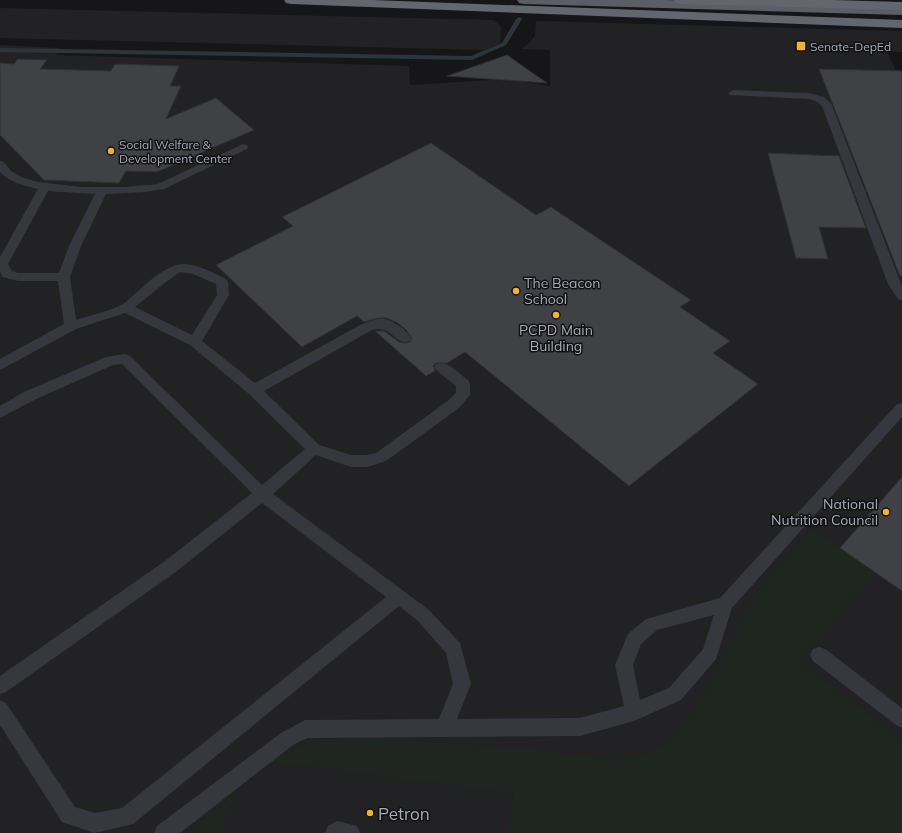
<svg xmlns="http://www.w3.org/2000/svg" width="902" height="833" font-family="Mulish,sans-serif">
<rect width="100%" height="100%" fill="#161618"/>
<g fill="#222225">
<path d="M 0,8 L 494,20 L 501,27 L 500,43 L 485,50 L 0,38 Z"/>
<path d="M 536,21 L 902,31 L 902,52 L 887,51 L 902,84 L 902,833 L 0,833 L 0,45 L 60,48 L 56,55 L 409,66 L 410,85 L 491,80 L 518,81 L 550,86 L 550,50 L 521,49 L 527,45 L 535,36 Z"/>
</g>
<g fill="#1e261f">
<path d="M 812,529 L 875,572 L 800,662 L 902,740 L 902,833 L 508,833 L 514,793 L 267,761 L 307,744 L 376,738 L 522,748 L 613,760 L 640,758 L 665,747 L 680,729 L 715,676 L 757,592 Z"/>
<path d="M 236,793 L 220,833 L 187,833 Z"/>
</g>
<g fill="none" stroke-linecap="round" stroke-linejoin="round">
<path fill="#2c353c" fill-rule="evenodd" d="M 519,17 L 522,19 L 506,45 L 472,60 L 0,52 L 0,48 L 471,56 L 502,43 L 516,19 Z"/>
</g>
<g fill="#404145" stroke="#303034">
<path d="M 507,55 L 547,83 L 447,76 Z"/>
<path d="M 18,59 L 47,60 L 40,69 L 111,71 L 115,64 L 179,66 L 170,86 L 181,86 L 166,119 L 216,98 L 254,130 L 157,172 L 126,171 L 119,183 L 44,180 L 0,135 L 0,63 L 14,64 Z"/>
<path d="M 819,69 L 902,71 L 902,276 L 900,276 Z"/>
<path d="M 431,143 L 536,215 L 551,207 L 691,300 L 680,307 L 730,341 L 713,353 L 758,384 L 629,486 L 465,352 L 447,363 L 436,363 L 433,366 L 435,371 L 426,376 L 375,331 L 384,331 L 399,342 L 405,343 L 410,342 L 412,338 L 406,330 L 398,323 L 387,318 L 378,318 L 364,322 L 357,316 L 302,347 L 216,265 L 293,226 L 282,217 Z"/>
<path d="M 768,153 L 839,156 L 866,228 L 819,227 L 828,259 L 796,258 Z"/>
<path d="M 902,477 L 902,591 L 840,548 Z"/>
</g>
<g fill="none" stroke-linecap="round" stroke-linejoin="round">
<g fill="#37383d" fill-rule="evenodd">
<path d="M 733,90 L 809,93 L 824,97 L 831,103 L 902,286 L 902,300 L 898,299 L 888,284 L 822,106 L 816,101 L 809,99 L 730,95 L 728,93 Z"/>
<path d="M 243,144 L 247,145 L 248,147 L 247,149 L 164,189 L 145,192 L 106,194 L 81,246 L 70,277 L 76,320 C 88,316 114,310 123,304 C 139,292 164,262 186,264 C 201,266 214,273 226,279 L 228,282 L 229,295 L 202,341 L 255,383 L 362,324 C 368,322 373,320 378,319 C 389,317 406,329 411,338 L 410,341 C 393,346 393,324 372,330 L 264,391 L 319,445 L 351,455 L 367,455 L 376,453 L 449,400 L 456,393 L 456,386 L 436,370 L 434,367 L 436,364 C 448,360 459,374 468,380 L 470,384 L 470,395 L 459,408 L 386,461 L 367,467 L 351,467 L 316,455 L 273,494 L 429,610 L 460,643 L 471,684 L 457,719 L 580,718 L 624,706 L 615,665 L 628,634 L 646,619 L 720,598 L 897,404 L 902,403 L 902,417 L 732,608 L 716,659 L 681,700 L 634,721 L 580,736 L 307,738 L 293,745 L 180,833 L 154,833 L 157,826 L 281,733 L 305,720 L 439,719 L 453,684 L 446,653 L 417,620 L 399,606 L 133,824 L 95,833 L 62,822 L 0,725 L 0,700 L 6,703 L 75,807 L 95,813 L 122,808 L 386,597 L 262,503 L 177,571 L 6,692 L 0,694 L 0,676 L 165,561 L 252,493 L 122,364 L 113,365 L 34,400 L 0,418 L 0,406 L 24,392 L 106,357 L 125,354 L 130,356 L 262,485 L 305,449 L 249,394 L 190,345 L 125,313 L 76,329 L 0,370 L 0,359 L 64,324 L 58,281 L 18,281 L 3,277 L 0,272 L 0,257 L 38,189 C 25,186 9,182 0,172 L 0,161 L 4,162 L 11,171 L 24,178 L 38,182 L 81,187 L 126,187 L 158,184 ZM 48,191 L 95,194 L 69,246 L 59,273 L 18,273 L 12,271 L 8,264 ZM 180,272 L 193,274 L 216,284 L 217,295 L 192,335 L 135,307 L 166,282 ZM 714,615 L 703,649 L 669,688 L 640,700 L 633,665 L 641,644 L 657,630 Z"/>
<path d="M 819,647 L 825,649 L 902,708 L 902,728 L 896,725 L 813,661 L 810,655 L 813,649 Z"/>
<path d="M 337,821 L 357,826 L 360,833 L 325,833 L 328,826 Z"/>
</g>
<path fill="#5b5e65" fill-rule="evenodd" d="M 517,0 L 666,0 L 902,7 L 902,15 L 524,4 L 519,3 Z"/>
<g fill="#63666e" fill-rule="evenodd">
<path d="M 284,0 L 373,0 L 902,20 L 902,28 L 291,4 L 286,3 Z"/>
<path d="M 674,0 L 833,0 L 902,2 L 902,10 L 681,4 L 676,3 Z"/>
</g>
</g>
<g fill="#f2b134" stroke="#111113" stroke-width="1.5">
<rect x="796" y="41" width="10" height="10" rx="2"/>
<circle cx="111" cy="151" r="4"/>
<circle cx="516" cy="291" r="4"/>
<circle cx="556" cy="315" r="4"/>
<circle cx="886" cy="512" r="4"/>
<circle cx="370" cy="813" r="4"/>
</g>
<g text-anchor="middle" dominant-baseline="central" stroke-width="3" stroke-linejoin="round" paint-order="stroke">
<g font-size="12" fill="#a8adb8" stroke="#111113" text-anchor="start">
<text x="810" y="46">Senate-DepEd</text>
<text x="119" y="144">Social Welfare &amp;<tspan x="119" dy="14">Development Center</tspan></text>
</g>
<g font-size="14" fill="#a8adb8" stroke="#111113" text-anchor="start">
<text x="524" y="283">The Beacon<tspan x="524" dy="16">School</tspan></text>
<text x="556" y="330" text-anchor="middle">PCPD Main<tspan x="556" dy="16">Building</tspan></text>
<text x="878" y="504" text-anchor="end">National<tspan x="878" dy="16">Nutrition Council</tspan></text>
</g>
<g font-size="17" fill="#a8adb8" stroke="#111113" text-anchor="start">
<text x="378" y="813">Petron</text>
</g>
</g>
</svg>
